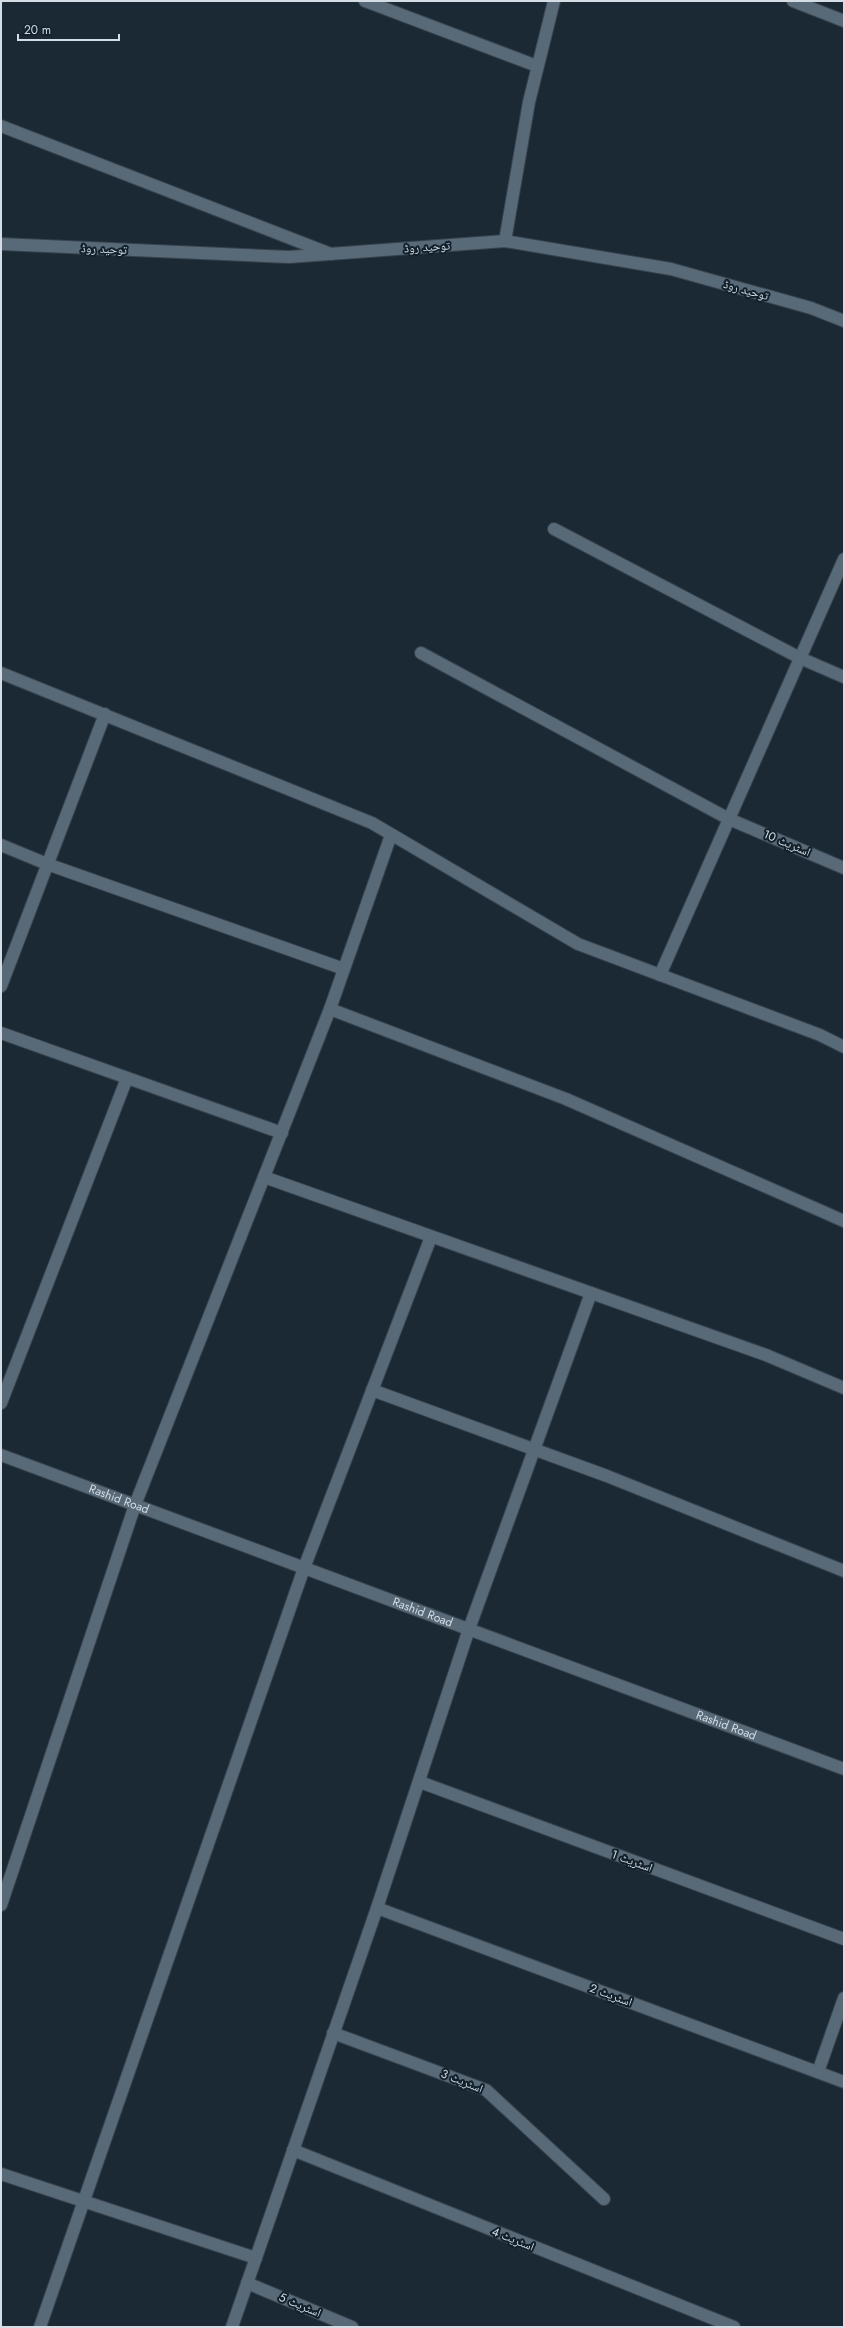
<svg xmlns="http://www.w3.org/2000/svg" width="845" height="2328" font-family="Jost,'Noto Naskh Arabic',sans-serif">
<rect width="100%" height="100%" fill="#1b2935"/>
<g fill="none" stroke-linecap="round" stroke-linejoin="round">
<g stroke="#37434d" stroke-width="14">
<path id="lane" d="M 818,2072 L 844,1998"/>
</g>
<g stroke="#37434d" stroke-width="14">
<g id="street">
<path d="M 365,1 L 537,66"/>
<path d="M 793,1 L 844,21"/>
<path d="M 1,126 L 331,254"/>
<path d="M 554,529 L 800,658 L 844,677"/>
<path d="M 421,653 L 729,819 L 844,868"/>
<path d="M 1,673 L 372,823 L 578,944 L 820,1035 L 844,1047"/>
<path d="M 1,845 L 47,864 L 344,969"/>
<path d="M 660,975 L 844,559"/>
<path d="M 1,986 L 105,714"/>
<path d="M 330,1009 L 566,1099 L 844,1221"/>
<path d="M 1,1033 L 282,1133"/>
<path d="M 264,1177 L 766,1355 L 844,1388"/>
<path d="M 372,1390 L 607,1476 L 844,1571"/>
<path d="M 1,1403 L 127,1078"/>
<path d="M 420,1782 L 844,1939"/>
<path d="M 1,1905 L 135,1505 L 330,1009 L 391,835"/>
<path d="M 377,1908 L 844,2082"/>
<path d="M 333,2033 L 486,2090 L 604,2199"/>
<path d="M 293,2150 L 734,2327"/>
<path d="M 1,2174 L 256,2258"/>
<path d="M 247,2283 L 352,2327"/>
<path d="M 40,2327 L 304,1568 L 431,1237"/>
<path d="M 232,2327 L 377,1908 L 469,1629 L 591,1293"/>
</g>
</g>
<g stroke="#37434d" stroke-width="14">
<g id="secondary">
<path d="M 505,241 L 529,102 L 554,1"/>
<path d="M 1,244 L 289,257 L 505,241 L 671,269 L 811,308 L 844,321"/>
<path id="s1" d="M 1,1455 L 844,1769"/>
</g>
</g>
<use href="#lane" stroke="#586977" stroke-width="12"/>
<use href="#street" stroke="#586977" stroke-width="12"/>
<use href="#secondary" stroke="#586977" stroke-width="12"/>
</g>
<g text-anchor="middle" dominant-baseline="central" stroke-width="4" stroke-linejoin="round" paint-order="stroke">
<g font-size="12" fill="#d4dde5" stroke="#11202b">
<text transform="translate(427 247) rotate(-4)">توحید روڈ</text>
<text transform="translate(104 249) rotate(2)">توحید روڈ</text>
<text transform="translate(746 290) rotate(16)">توحید روڈ</text>
<text transform="translate(787 843) rotate(23)">اسٹریٹ 10</text>
<text stroke="none"><textPath href="#s1" startOffset="126">Rashid Road</textPath></text>
<text stroke="none"><textPath href="#s1" startOffset="450">Rashid Road</textPath></text>
<text stroke="none"><textPath href="#s1" startOffset="774">Rashid Road</textPath></text>
<text transform="translate(632 1861) rotate(20)">اسٹریٹ 1</text>
<text transform="translate(611 1995) rotate(20)">اسٹریٹ 2</text>
<text transform="translate(462 2081) rotate(22)">اسٹریٹ 3</text>
<text transform="translate(513 2239) rotate(22)">اسٹریٹ 4</text>
<text transform="translate(300 2305) rotate(23)">اسٹریٹ 5</text>
</g>
</g>
<rect width="845" height="2328" fill="none" stroke="#d4dde5" stroke-width="4"/>
<path d="M18 34v6h101v-6" fill="none" stroke="#d4dde5" stroke-width="2"/>
<text x="24" y="34" font-size="12" fill="#d4dde5" stroke="#11202b" stroke-width="3" paint-order="stroke">20 m</text>
</svg>
